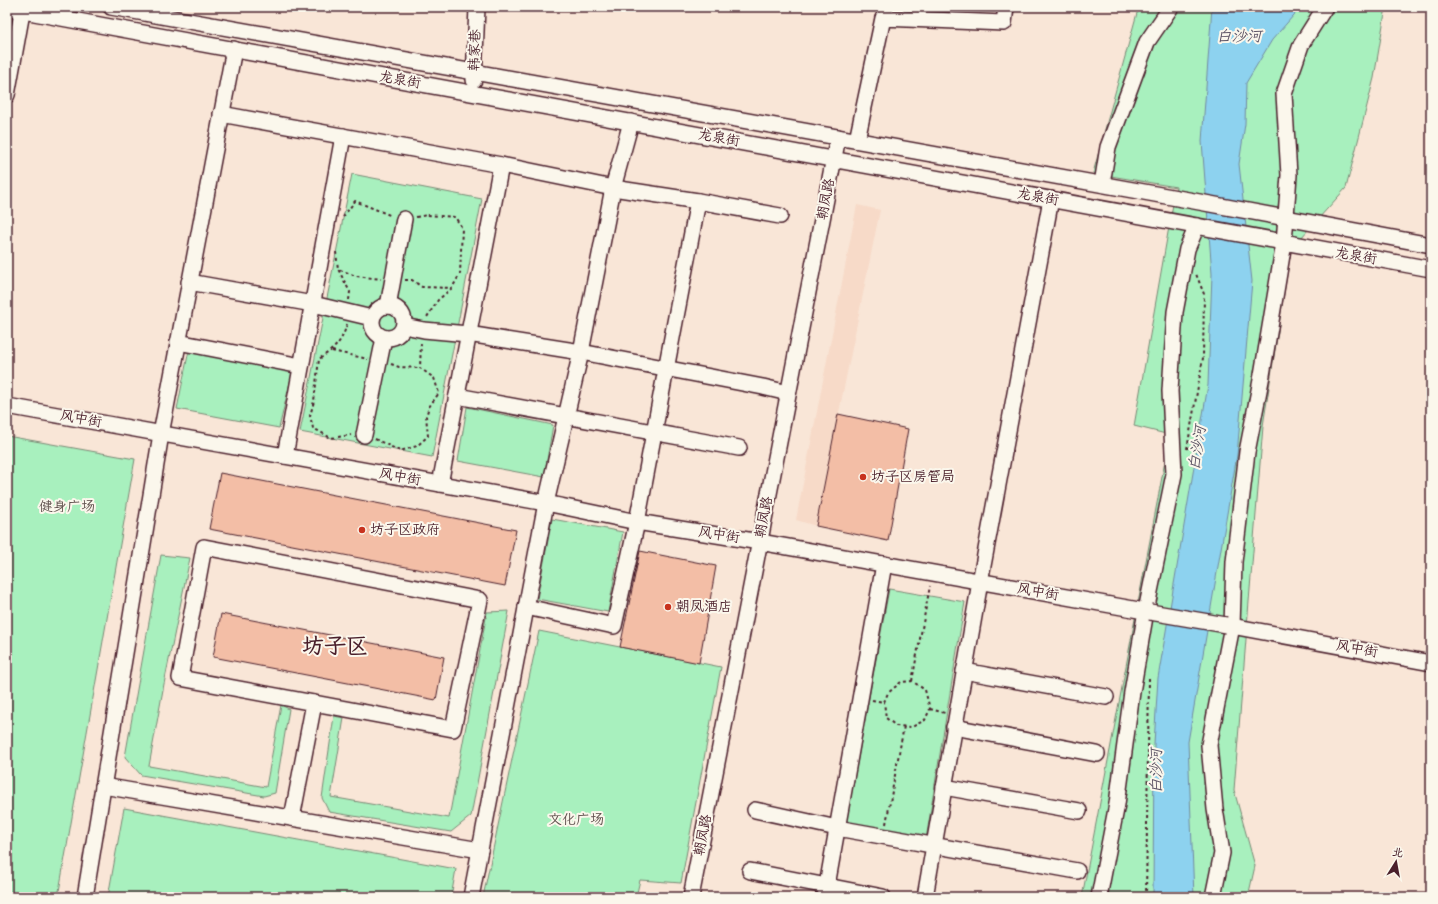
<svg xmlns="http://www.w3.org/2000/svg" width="1438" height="904" font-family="Mynerve,'LXGW WenKai TC',sans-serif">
<rect width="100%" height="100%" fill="#f9e6d7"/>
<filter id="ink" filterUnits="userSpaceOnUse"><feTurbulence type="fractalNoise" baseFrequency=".025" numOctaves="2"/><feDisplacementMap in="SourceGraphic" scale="8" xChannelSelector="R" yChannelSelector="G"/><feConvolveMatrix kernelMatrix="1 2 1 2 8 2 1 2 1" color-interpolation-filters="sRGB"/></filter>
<g filter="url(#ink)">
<path fill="#f7dac8" d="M 857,205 L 880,210 L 816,526 L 796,520 Z"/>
<g fill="#a8f0be" stroke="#798874">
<path d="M 1142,7 L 1386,7 L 1374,78 L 1346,188 L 1291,249 L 1263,426 L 1234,790 L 1255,866 L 1248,897 L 1082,897 L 1170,435 L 1134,426 L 1176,187 L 1093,173 L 1137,13 Z"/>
<path d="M 352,174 L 482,199 L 432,457 L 300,432 Z"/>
<path d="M 189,350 L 293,370 L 279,428 L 177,409 Z"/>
<path d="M 467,407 L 553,425 L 544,477 L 458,461 Z"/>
<path d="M 7,436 L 135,459 L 58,897 L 7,897 Z"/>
<path d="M 552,519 L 623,532 L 608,612 L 537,599 Z"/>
<path d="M 161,555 L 190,558 L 164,684 L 149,766 L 266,787 L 281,705 L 289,709 L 275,793 L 264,796 L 141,775 L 125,757 Z"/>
<path d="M 889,589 L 965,602 L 926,839 L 846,823 Z"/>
<path d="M 509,611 L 471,816 L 451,832 L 329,812 L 322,798 L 334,716 L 344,718 L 331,797 L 449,818 L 487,612 Z"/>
<path d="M 539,631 L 721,667 L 681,883 L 640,880 L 636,897 L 483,897 Z"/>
<path d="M 124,808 L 456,869 L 451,897 L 108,897 Z"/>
</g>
<path fill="#8dd2ef" stroke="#728aa1" d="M 1212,7 L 1301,7 L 1272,40 L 1246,83 L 1245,124 L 1239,164 L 1252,281 L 1237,455 L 1188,742 L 1194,897 L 1153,897 L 1154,744 L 1158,678 L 1208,385 L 1212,274 L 1202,141 Z"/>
<g fill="#f3bea6" stroke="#4a1f2b">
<path d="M 838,414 L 908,429 L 888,541 L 816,526 Z"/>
<path d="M 220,473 L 516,530 L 505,586 L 209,529 Z"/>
<path d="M 640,551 L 716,566 L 699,663 L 620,647 Z"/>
<path d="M 221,614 L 444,657 L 436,700 L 213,657 Z"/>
</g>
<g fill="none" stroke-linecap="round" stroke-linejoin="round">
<g stroke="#4a1f2b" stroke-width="18">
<g id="minor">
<path d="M 111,7 L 1194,201 L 1431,245"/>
<path d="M 7,8 L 1431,269"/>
<path d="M 474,80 L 477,7"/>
<path d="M 7,95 L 23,7"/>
<path d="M 221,114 L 501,165 L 613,188 L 698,201 L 780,216"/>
<path d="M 857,140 L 883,18 L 1004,23 L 1006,7"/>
<path d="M 1102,184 L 1108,147 L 1147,42 L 1171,7"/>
<path d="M 189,282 L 313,304 L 372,318"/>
<circle cx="388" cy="322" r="16"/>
<path d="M 388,306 L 404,219"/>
<path d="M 404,326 L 424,330 L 468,334 L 581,352 L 763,387 L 788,393"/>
<path d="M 178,342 L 301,366"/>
<path d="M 457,396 L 739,448"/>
<path d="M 7,406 L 546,503 L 637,522 L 760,542 L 1150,612"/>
<path d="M 364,435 L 384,338"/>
<path d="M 285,456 L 343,136"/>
<path d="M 440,484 L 501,165"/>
<path d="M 204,547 L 480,600 L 453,729 L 180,678 Z"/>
<path d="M 526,607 L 614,626 L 637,522 L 698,201"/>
<path d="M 1226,625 L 1431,663"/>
<path d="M 964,671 L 1106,697"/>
<path d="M 954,727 L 1097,754"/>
<path d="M 103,786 L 480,850"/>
<path d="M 944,787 L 1079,811"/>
<path d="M 755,810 L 837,828 L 1077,871"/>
<path d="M 292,818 L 314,703"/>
<path d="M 750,871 L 883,897"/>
<path d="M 85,897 L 161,434 L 234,49"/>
<path d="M 471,897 L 546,503 L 581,352 L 613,188 L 631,122"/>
<path d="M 691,897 L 838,137"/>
<path d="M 825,897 L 884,564"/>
<path d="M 925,897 L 980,582 L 1051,199"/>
<path d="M 1099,897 L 1117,804 L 1132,692 L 1146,611 L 1174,474 L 1170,391 L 1175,312 L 1187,249 L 1197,226"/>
<path d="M 1213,897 L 1222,853 L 1215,809 L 1209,745 L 1232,626 L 1234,562 L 1247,452 L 1262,375 L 1284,243 L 1289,175 L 1284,94 L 1301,45 L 1325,7"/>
</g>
</g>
<g stroke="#4a1f2b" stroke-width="2" stroke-dasharray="3 3" stroke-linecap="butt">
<path d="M 343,217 L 355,201 L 392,216"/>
<path d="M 416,217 L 427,215 L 455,217 L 462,228 L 460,274 L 452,288 L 438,300 L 427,317"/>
<path d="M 336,252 L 338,269"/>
<path d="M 405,280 L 412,280 L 422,287 L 452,288"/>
<path d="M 349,300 L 350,292 L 338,269 L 356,276 L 381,279"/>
<path d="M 347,324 C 341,344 335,348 319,359 L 314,401 L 310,416 L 313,428 L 331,438 L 351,435"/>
<path d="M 332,351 L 368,359"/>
<path d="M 391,364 L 399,367 L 420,368"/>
<path d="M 375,439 L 400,451 L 417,446 L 428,436 L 426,416 L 429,407 L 439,393 L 434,378 L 420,368 L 421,343"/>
<path d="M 1187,449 L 1203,358 L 1204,294 L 1196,274"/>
<path d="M 912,681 L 930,586"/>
<path d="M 872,700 L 884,702 L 888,693 L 901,682 L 912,681 L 925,690 L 930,709 L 925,720 L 912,727 L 896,726 L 886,718 L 884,702"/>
<path d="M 930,709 L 945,713"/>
<path d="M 886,824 L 904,726"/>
<path d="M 1146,897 L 1149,678"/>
</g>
<use href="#minor" stroke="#fbf7ec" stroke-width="15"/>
<g stroke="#4a1f2b" stroke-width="18" stroke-linecap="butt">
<path id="minor-bridge" d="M 1150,612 L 1226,625"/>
</g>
<use href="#minor-bridge" stroke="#fbf7ec" stroke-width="15"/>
</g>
</g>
<g fill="#c8321e" stroke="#fbf7ec" stroke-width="1.5">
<circle cx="863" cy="477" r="4"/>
<circle cx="362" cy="530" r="4"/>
<circle cx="668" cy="607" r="4"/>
</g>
<g text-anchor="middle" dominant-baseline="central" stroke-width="4" stroke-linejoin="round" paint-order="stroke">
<g font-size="14" fill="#4a1f2b" stroke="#fbf7ec">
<text transform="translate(475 50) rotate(-88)">韩家巷</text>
<text transform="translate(400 80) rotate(10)">龙泉街</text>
<text transform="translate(719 138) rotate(10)">龙泉街</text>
<text transform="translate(1038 197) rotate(10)">龙泉街</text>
<text transform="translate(826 199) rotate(-79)">朝凤路</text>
<text transform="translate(1356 256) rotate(10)">龙泉街</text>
<text transform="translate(81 419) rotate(10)">风中街</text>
<text transform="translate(400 477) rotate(10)">风中街</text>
<text transform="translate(764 517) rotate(-79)">朝凤路</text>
<text transform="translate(719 535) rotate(9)">风中街</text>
<text transform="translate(1038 592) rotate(10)">风中街</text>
<text transform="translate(1357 649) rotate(10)">风中街</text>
<text transform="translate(703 835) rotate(-79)">朝凤路</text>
</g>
<g font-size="14" fill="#4a1f2b" stroke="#fbf7ec" text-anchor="start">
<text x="871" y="477">坊子区房管局</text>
<text x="370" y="530">坊子区政府</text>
<text x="676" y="607">朝凤酒店</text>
</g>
<g font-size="14" fill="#625350" stroke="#fbf7ec">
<text x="67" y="507">健身广场</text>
<text x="576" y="820">文化广场</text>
</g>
<g font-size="15" font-style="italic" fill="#5e5566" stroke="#fbf7ec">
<text x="1239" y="37">白沙河</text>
<text transform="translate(1198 448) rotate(-81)">白沙河</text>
<text transform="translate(1157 771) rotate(-90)">白沙河</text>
</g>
<g font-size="22" font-weight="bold" fill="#4a1f2b" stroke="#fbf7ec">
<text x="335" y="647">坊子区</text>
</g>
</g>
<rect width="1438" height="904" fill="none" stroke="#fbf7ec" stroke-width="24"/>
<rect x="12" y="12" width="1414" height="880" fill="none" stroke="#4a1f2b" stroke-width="1.5" filter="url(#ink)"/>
<g transform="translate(1396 862) rotate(11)" stroke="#fbf7ec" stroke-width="3" paint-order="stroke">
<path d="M0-3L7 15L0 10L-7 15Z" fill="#4a1f2b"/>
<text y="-6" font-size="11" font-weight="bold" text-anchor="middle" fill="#4a1f2b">北</text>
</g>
</svg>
